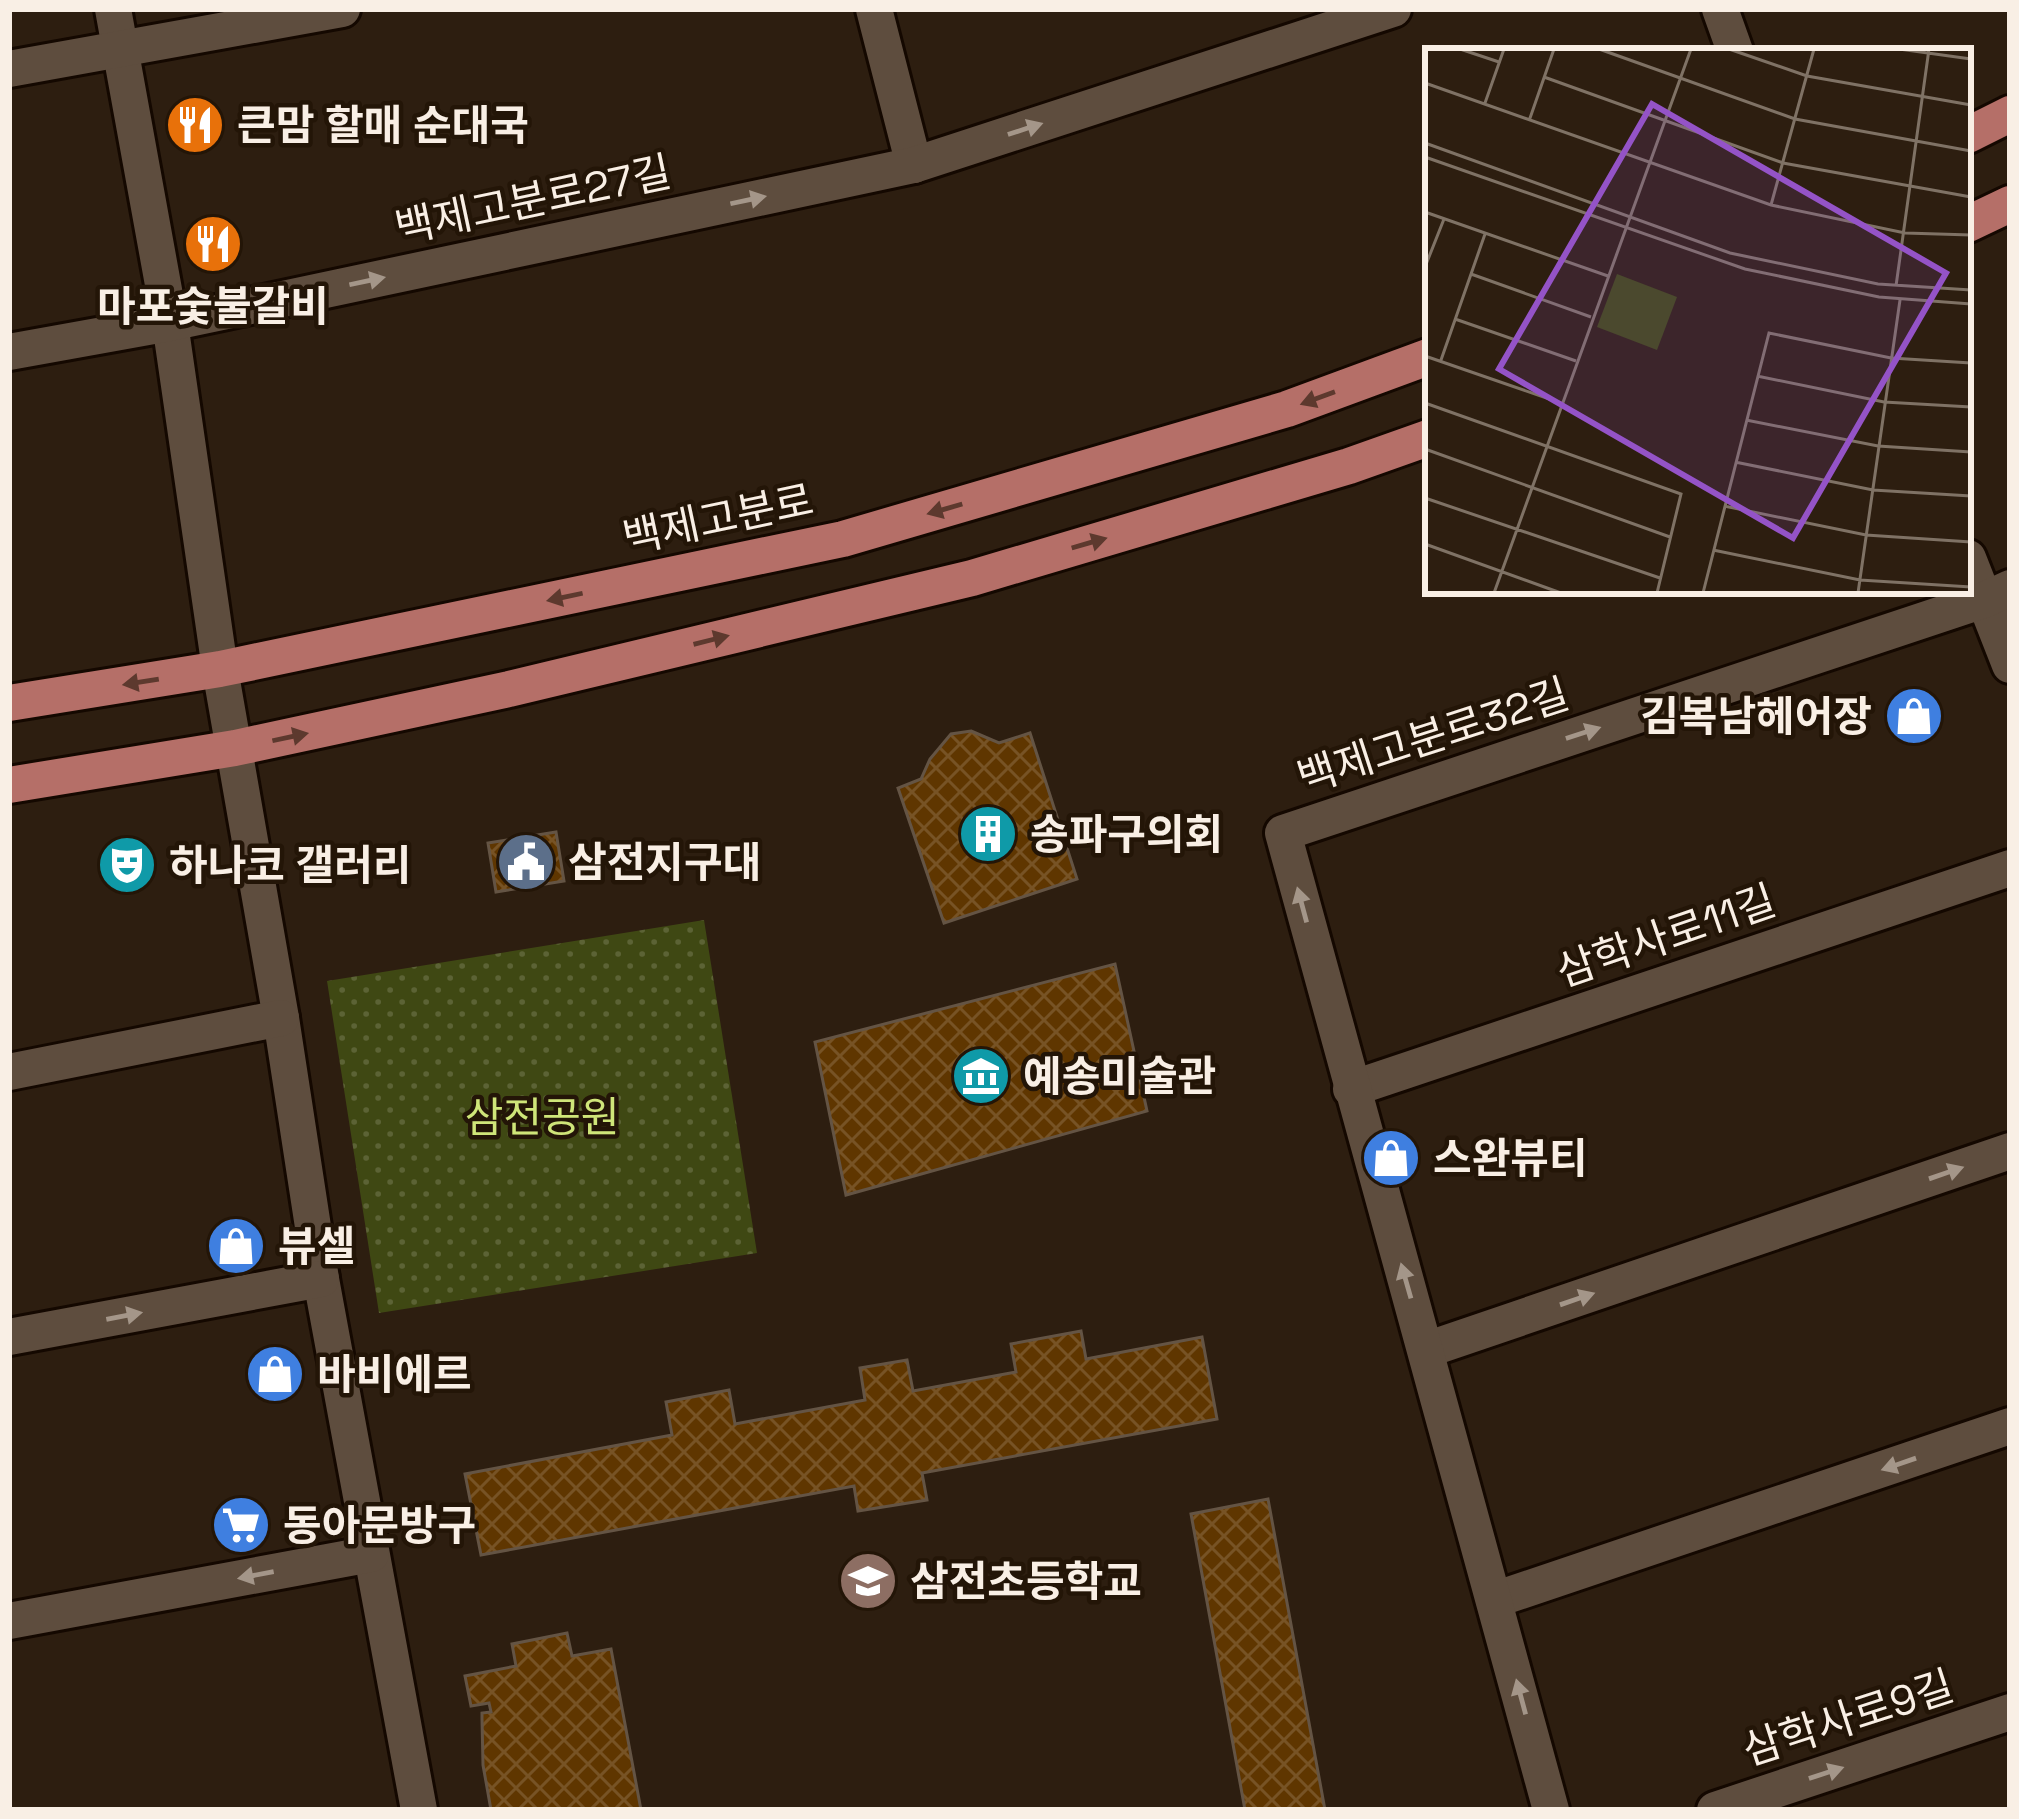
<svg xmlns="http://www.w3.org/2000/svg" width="2019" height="1819" font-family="'Space Grotesk','Noto Sans KR',sans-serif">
<defs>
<pattern id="park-dots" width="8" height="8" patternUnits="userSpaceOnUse" patternTransform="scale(3)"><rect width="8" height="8" fill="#3f4813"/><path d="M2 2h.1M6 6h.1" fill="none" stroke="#5c6335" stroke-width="1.8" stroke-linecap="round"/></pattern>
<pattern id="building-cross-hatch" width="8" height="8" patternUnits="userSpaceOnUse" patternTransform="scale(3)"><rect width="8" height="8" fill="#5f3600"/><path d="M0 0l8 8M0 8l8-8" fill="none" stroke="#775325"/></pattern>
</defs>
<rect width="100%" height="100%" fill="#2d1e10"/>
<path fill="url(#park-dots)" d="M 704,920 L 757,1253 L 379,1313 L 327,981 Z"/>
<g fill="url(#building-cross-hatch)" stroke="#645444" stroke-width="3">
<path d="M 971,731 L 999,743 L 1030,733 L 1077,879 L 944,923 L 898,788 L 921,779 L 930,759 L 951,734 Z"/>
<path d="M 556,832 L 564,881 L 496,892 L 488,843 Z"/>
<path d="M 1115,964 L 1147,1111 L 846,1195 L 815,1042 Z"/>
<path d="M 1081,1331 L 1086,1359 L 1202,1337 L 1217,1419 L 922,1473 L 927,1500 L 858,1511 L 854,1486 L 481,1555 L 465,1474 L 672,1435 L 666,1402 L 729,1390 L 735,1424 L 865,1400 L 860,1368 L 907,1360 L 913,1391 L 1016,1372 L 1011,1344 Z"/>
<path d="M 1268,1499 L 1325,1810 L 1245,1810 L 1191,1514 Z"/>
<path d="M 567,1633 L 572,1656 L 611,1649 L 641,1810 L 491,1810 L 483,1765 L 482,1719 L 482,1713 L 491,1712 L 489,1703 L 471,1706 L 465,1676 L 516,1666 L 512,1644 Z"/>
</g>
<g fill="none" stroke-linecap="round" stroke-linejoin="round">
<g stroke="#140800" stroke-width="42">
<g id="minor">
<path d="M 113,9 L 170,323 L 220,669 L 281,1018 L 321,1279 L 419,1810"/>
<path d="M 874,9 L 914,165"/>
<path d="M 1720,9 L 1735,51"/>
<path d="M 9,69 L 342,9"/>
<path d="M 9,352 L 170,323 L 914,165 L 1393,9"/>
<path d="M 1968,558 L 2010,665"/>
<path d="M 9,1072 L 281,1018"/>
<path d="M 1351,1089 L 2010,868"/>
<path d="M 9,1337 L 321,1279"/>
<path d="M 1426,1350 L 2010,1151"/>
<path d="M 1494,1600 L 2010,1426"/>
<path d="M 9,1621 L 371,1554"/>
<path d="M 1551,1810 C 1463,1484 1370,1159 1283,833 L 1984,600 L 2010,588"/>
<path d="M 1715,1810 L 2010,1712"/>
</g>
</g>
<g stroke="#140800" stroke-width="42">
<g id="major">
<path d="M 1968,135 L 2010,114"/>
<path d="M 1968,224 L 2010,204"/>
<path d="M 9,703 L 220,669 L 843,539 L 1287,409 L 1428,357"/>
<path d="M 9,785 L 235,748 L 509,689 L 972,578 L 1349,466 L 1428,438"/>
</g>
</g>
<use href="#minor" stroke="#5e4d3e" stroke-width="36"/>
<use href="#major" stroke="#b56f68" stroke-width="36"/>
</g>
<defs><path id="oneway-solid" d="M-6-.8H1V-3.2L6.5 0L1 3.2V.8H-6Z" transform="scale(3)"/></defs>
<g fill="#a49689">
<use href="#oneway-solid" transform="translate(1025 129) rotate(-18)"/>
<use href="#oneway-solid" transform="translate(748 200) rotate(-12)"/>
<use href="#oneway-solid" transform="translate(367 281) rotate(-12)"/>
<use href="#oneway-solid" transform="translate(1583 733) rotate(-18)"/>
<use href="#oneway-solid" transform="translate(1302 905) rotate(-105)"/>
<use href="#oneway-solid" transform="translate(1946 1173) rotate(-19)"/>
<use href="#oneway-solid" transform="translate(1406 1281) rotate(-106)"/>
<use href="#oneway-solid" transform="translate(1577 1299) rotate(-19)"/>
<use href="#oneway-solid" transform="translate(124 1316) rotate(-11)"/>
<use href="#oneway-solid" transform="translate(1899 1464) rotate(161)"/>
<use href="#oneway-solid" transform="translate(256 1575) rotate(169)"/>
<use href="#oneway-solid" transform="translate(1521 1697) rotate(-105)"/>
<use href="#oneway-solid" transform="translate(1826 1773) rotate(-18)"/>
</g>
<g fill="#5d392e">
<use href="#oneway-solid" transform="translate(1318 398) rotate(160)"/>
<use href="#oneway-solid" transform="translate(945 509) rotate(164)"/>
<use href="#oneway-solid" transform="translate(1089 543) rotate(-16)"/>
<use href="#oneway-solid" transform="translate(565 597) rotate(168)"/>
<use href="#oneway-solid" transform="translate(711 640) rotate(-14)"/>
<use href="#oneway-solid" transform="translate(141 682) rotate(171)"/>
<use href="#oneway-solid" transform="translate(290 737) rotate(-12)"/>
</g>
<defs>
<g id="restaurant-disc" transform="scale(3)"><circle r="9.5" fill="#e8710a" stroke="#231507"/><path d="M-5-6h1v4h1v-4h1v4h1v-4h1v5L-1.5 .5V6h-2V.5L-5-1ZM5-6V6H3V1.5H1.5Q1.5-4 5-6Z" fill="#fff"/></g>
<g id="shop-disc" transform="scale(3)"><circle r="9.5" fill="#3f7fe0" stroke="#231507"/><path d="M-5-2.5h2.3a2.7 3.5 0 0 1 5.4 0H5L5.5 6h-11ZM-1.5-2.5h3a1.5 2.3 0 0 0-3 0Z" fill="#fff"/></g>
<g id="building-disc" transform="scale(3)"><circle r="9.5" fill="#0f9aa8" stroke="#231507"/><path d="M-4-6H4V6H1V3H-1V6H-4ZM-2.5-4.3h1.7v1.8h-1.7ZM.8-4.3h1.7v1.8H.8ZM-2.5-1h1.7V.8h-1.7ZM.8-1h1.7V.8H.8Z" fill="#fff"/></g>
<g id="civic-disc" transform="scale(3)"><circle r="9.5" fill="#5c6f8a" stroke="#231507"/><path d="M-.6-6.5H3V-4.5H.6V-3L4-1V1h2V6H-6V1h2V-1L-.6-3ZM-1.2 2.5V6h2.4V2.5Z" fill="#fff"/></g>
<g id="theatre-disc" transform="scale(3)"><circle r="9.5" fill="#0f9aa8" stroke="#231507"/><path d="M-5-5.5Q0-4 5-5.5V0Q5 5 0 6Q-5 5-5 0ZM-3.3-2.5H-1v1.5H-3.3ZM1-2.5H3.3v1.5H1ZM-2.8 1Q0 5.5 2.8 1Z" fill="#fff"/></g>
<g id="museum-disc" transform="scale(3)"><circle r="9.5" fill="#0f9aa8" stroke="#231507"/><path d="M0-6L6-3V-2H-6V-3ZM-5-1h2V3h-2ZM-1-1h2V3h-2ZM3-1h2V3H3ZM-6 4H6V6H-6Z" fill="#fff"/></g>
<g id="supermarket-disc" transform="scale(3)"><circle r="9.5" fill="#3f7fe0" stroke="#231507"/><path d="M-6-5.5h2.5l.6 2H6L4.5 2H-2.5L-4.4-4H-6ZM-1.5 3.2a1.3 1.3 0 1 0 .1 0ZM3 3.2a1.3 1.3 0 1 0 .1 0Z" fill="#fff"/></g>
<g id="school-disc" transform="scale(3)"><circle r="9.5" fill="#8d6e63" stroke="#231507"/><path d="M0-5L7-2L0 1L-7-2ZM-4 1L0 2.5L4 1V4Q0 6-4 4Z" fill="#fff"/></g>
</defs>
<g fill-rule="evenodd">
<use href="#restaurant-disc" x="195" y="125"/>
<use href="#restaurant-disc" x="213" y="244"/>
<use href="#shop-disc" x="1914" y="716"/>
<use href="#building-disc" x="988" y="834"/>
<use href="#civic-disc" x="526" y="862"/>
<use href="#theatre-disc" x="127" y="865"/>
<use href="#museum-disc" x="981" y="1076"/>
<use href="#shop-disc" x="1391" y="1158"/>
<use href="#shop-disc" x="236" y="1246"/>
<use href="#shop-disc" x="275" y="1374"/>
<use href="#supermarket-disc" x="241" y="1525"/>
<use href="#school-disc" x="868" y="1581"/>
</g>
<g text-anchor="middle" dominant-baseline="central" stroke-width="9" stroke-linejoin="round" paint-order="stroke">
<g font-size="42" font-weight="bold" fill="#f9efe5" stroke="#231507" text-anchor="start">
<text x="237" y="125">큰맘 할매 순대국</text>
<text x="213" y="306" text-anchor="middle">마포숯불갈비</text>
<text x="1872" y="716" text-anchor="end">김복남헤어장</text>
<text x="1030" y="834">송파구의회</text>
<text x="568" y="862">삼전지구대</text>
<text x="169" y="865">하나코 갤러리</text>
<text x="1023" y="1076">예송미술관</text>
<text x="1433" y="1158">스완뷰티</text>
<text x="278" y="1246">뷰셀</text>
<text x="317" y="1374">바비에르</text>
<text x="283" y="1525">동아문방구</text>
<text x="910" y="1581">삼전초등학교</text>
</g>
<g font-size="42" fill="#f9efe5" stroke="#231507">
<text transform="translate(533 200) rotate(-12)">백제고분로27길</text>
<text transform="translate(718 519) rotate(-12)">백제고분로</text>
<text transform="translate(1433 736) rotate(-18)">백제고분로32길</text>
<text transform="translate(1666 936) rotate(-19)">삼학사로11길</text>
<text transform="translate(1848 1718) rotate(-18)">삼학사로9길</text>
</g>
<g font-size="42" fill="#cfe579" stroke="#231507">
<text x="542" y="1117">삼전공원</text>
</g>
</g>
<g transform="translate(1425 48)">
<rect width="546" height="546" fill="#2d1e10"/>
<path d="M 192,226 L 252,249 L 232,302 L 172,279 Z" fill="#3f4813"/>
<path fill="none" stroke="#7f7265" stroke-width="3" d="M 35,1 L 74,14M 174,1 L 370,71 L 546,103M 304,1 L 382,28 L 546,57M 474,1 L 546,11M 119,29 L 358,115 L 546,149M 0,35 L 346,157 L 480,185 L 546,187M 60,55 L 79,1M 104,73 L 129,1M 0,95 L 305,205 L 453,236 L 546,242M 0,109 L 320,221 L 454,249 L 546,256M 346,157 L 389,1M 0,164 L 183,228M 0,219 L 19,171M 46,226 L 166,269M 471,238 L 504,1M 30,271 L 151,313M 0,308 L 136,355M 16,312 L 60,186M 332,328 L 459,354 L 546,359M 0,355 L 256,446 L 232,545M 321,372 L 453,398 L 546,404M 0,401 L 245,489M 310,414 L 448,442 L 546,448M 0,450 L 235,530M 299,458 L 441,487 L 546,494M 0,496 L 136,545M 288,502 L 435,532 L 546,539M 69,545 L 266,1M 278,545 L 344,285 L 466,310 L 546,315M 433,545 L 475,252"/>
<path fill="#9453c7" fill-opacity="0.15" stroke="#9453c7" stroke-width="6" d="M 227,56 L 521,225 L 368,490 L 74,321 Z"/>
<rect width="546" height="546" fill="none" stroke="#f9efe5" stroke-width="6"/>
</g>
<rect width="2019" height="1819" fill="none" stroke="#f9efe5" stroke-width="24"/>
</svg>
